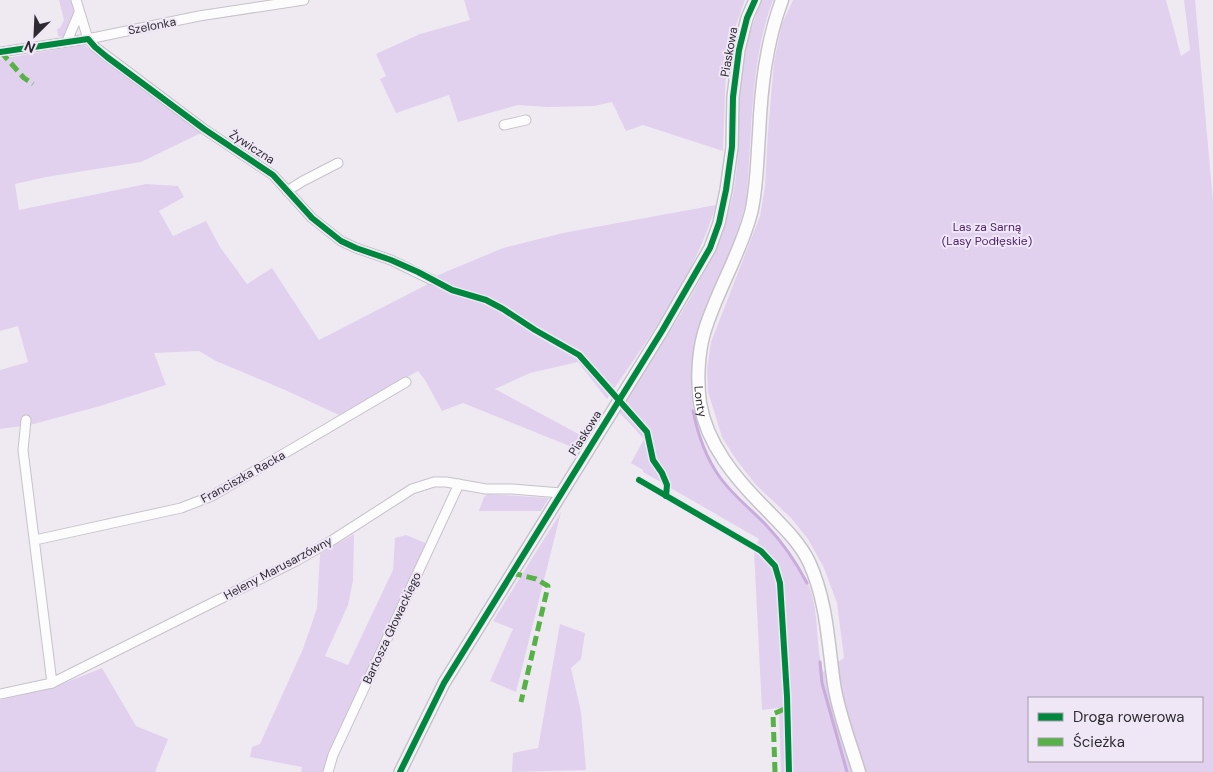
<svg xmlns="http://www.w3.org/2000/svg" width="1213" height="772" font-family="'DM Sans',sans-serif">
<rect width="100%" height="100%" fill="#efeaf2"/>
<g fill="#e1d1ee" fill-rule="evenodd">
<path d="M 59,0 L 73,0 C 75,12 74,31 62,37 L 58,36 L 57,29 L 60,28 L 64,20 Z"/>
<path d="M 464,0 L 745,0 L 736,25 L 726,69 L 723,151 L 643,125 L 626,131 L 612,102 L 594,106 L 548,107 L 518,105 L 458,122 L 449,95 L 396,113 L 380,79 L 386,76 L 376,54 L 420,34 L 470,20 Z"/>
<path d="M 762,0 L 773,0 C 749,64 753,133 746,201 C 741,222 734,242 726,262 C 713,292 697,322 693,355 C 686,410 699,458 738,499 C 746,508 757,515 766,524 C 782,541 800,564 809,586 C 820,614 815,645 823,672 L 844,658 L 837,603 L 824,568 L 808,539 L 791,518 L 756,485 L 735,458 L 722,437 L 708,392 L 707,369 L 711,342 L 760,216 L 765,186 L 768,132 L 774,62 L 782,24 L 793,0 L 1166,0 L 1181,56 L 1190,50 L 1184,0 L 1195,0 L 1213,201 L 1213,772 L 781,772 L 779,708 L 762,710 L 754,551 L 759,539 L 643,472 L 643,470 L 631,463 L 644,439 L 618,411 C 659,347 717,270 733,194 C 742,151 736,105 744,62 C 747,40 754,20 762,0 ZM 1029,698 L 1202,698 L 1202,761 L 1029,761 Z"/>
<path d="M 84,45 L 201,133 L 141,162 L 46,177 L 15,184 L 19,210 L 146,184 L 178,186 L 184,197 L 159,211 L 173,236 L 206,221 L 220,247 L 247,284 L 272,268 L 319,340 L 426,285 L 436,276 L 503,248 L 563,233 L 716,205 C 695,276 648,339 607,399 L 578,362 L 530,373 L 495,389 L 584,437 L 577,449 L 463,403 L 442,411 L 425,380 L 418,371 L 339,415 L 285,390 L 216,361 L 199,351 L 154,353 L 166,385 L 100,406 L 30,425 L 0,429 L 0,370 L 28,362 L 18,326 L 0,331 L 0,59 Z"/>
<path d="M 488,494 L 549,498 L 541,511 L 479,511 L 484,497 Z"/>
<path d="M 561,512 L 516,692 L 490,681 L 513,629 L 493,621 Z"/>
<path d="M 354,534 L 353,581 L 348,605 L 325,656 L 348,665 L 393,570 L 395,538 L 406,535 L 428,544 L 388,624 L 323,772 L 301,772 L 302,767 L 250,757 L 252,747 L 260,744 L 303,649 L 317,608 L 320,554 Z"/>
<path d="M 560,624 L 585,633 L 581,659 L 571,668 L 581,712 L 586,770 L 512,772 L 513,753 L 538,748 Z"/>
<path d="M 102,668 L 136,726 L 168,739 L 155,772 L 0,772 L 0,700 L 52,688 Z"/>
</g>
<g fill="none" stroke-linecap="round" stroke-linejoin="round">
<g stroke="#c7acdc" stroke-width="3">
<path d="M 693,411 C 698,435 705,456 719,476 C 732,495 751,509 767,526 C 783,543 796,562 807,583"/>
<path d="M 820,662 L 822,683 L 847,772"/>
</g>
<g stroke="#c6c2c9" stroke-width="11">
<g id="minor">
<path d="M 76,0 L 88,39 L 95,47 L 204,129 L 273,175 L 312,218 L 341,241 L 356,248 L 391,260 L 432,280"/>
<path d="M 67,41 L 79,13"/>
<path d="M 0,52 L 88,39 L 199,16 L 304,0"/>
<path d="M 504,125 L 526,120"/>
<path d="M 287,191 L 303,181 L 338,163"/>
<path d="M 26,420 L 23,450 L 52,683"/>
<path d="M 35,540 L 181,508 L 212,496 L 406,382"/>
<path d="M 0,694 L 52,683 L 296,561 L 331,541 L 412,489 L 434,482 L 446,482 L 486,489 L 512,489 L 561,493"/>
<path d="M 328,772 L 333,755 L 459,484"/>
</g>
</g>
<g stroke="#c6c2c9" stroke-width="14">
<path id="tertiary" d="M 400,772 L 444,683 L 662,331 L 710,248 L 719,223 L 726,190 L 732,147 L 733,97 L 739,50 L 747,18 L 755,0"/>
</g>
<g stroke="#c6c2c9" stroke-width="15">
<g id="secondary">
<path id="s1" d="M 782,0 C 766,43 761,88 759,134 C 757,161 757,188 751,213 C 740,255 716,292 704,333 C 698,354 697,381 700,403 C 707,445 736,479 765,508 C 781,525 799,541 809,562 C 827,601 828,643 834,684 C 838,712 851,745 859,772"/>
</g>
</g>
<use href="#minor" stroke="#fdfcfd" stroke-width="9"/>
<use href="#tertiary" stroke="#fdfcfd" stroke-width="11"/>
<use href="#secondary" stroke="#fdfcfd" stroke-width="12"/>
<g stroke="#56b246" stroke-width="5" stroke-dasharray="10 5" stroke-linecap="butt">
<path d="M 1,52 L 24,78 L 33,84"/>
<path d="M 512,573 L 536,579 L 548,586 L 521,702"/>
<path d="M 775,772 L 773,714 L 787,708"/>
</g>
<g stroke="#efe7f6" stroke-width="9">
<g id="cycleway">
<path d="M 0,52 L 88,39 L 95,47 L 107,57 L 204,129 L 273,175 L 312,218 L 341,241 L 356,248 L 391,260 L 418,272 L 452,290 L 486,300 L 503,309 L 535,330 L 579,355 L 647,432 L 653,460 L 662,473 L 667,485 L 666,496"/>
<path d="M 639,480 L 761,551 L 775,566 L 780,583 L 787,696 L 789,772"/>
<path d="M 400,772 L 444,683 L 662,331 L 710,248 L 719,223 L 726,190 L 732,147 L 733,97 L 739,50 L 747,18 L 755,0"/>
</g>
</g>
<use href="#cycleway" stroke="#00873e" stroke-width="6"/>
</g>
<g text-anchor="middle" dominant-baseline="central" stroke-width="4" stroke-linejoin="round" paint-order="stroke">
<g font-size="12" fill="#2e2b30" stroke="#efe7f6">
<text transform="translate(152 26) rotate(-11)">Szelonka</text>
<text transform="translate(729 52) rotate(-80)">Piaskowa</text>
<text transform="translate(252 147) rotate(33)">Żywiczna</text>
<text stroke="none"><textPath href="#s1" startOffset="414">Lonty</textPath></text>
<text transform="translate(585 433) rotate(-58)">Piaskowa</text>
<text transform="translate(243 477) rotate(-29)">Franciszka Racka</text>
<text transform="translate(278 568) rotate(-28)">Heleny Marusarzówny</text>
<text transform="translate(392 628) rotate(-65)">Bartosza Głowackiego</text>
</g>
<g font-size="12" fill="#51236f" stroke="#efe7f6">
<text x="987" y="227">Las za Sarną<tspan x="987" dy="14">(Lasy Podłęskie)</tspan></text>
</g>
</g>
<rect x="1028" y="697" width="175" height="65" fill="#efe7f6" stroke="#a29ca7"/>
<rect x="1038" y="713" width="25" height="8" fill="#00873e" stroke="#a29ca7"/>
<text x="1073" y="722" font-size="15" fill="#2e2b30">Droga rowerowa</text>
<rect x="1038" y="738" width="25" height="8" fill="#56b246" stroke="#a29ca7"/>
<text x="1073" y="747" font-size="15" fill="#2e2b30">Ścieżka</text>
<g transform="translate(35 35) rotate(204)" stroke="#efe7f6" stroke-width="4" paint-order="stroke">
<path d="M0-4L9 19L0 12L-9 19Z" fill="#2e2b30"/>
<text y="-8" font-size="14" font-weight="bold" text-anchor="middle" fill="#2e2b30">N</text>
</g>
</svg>
